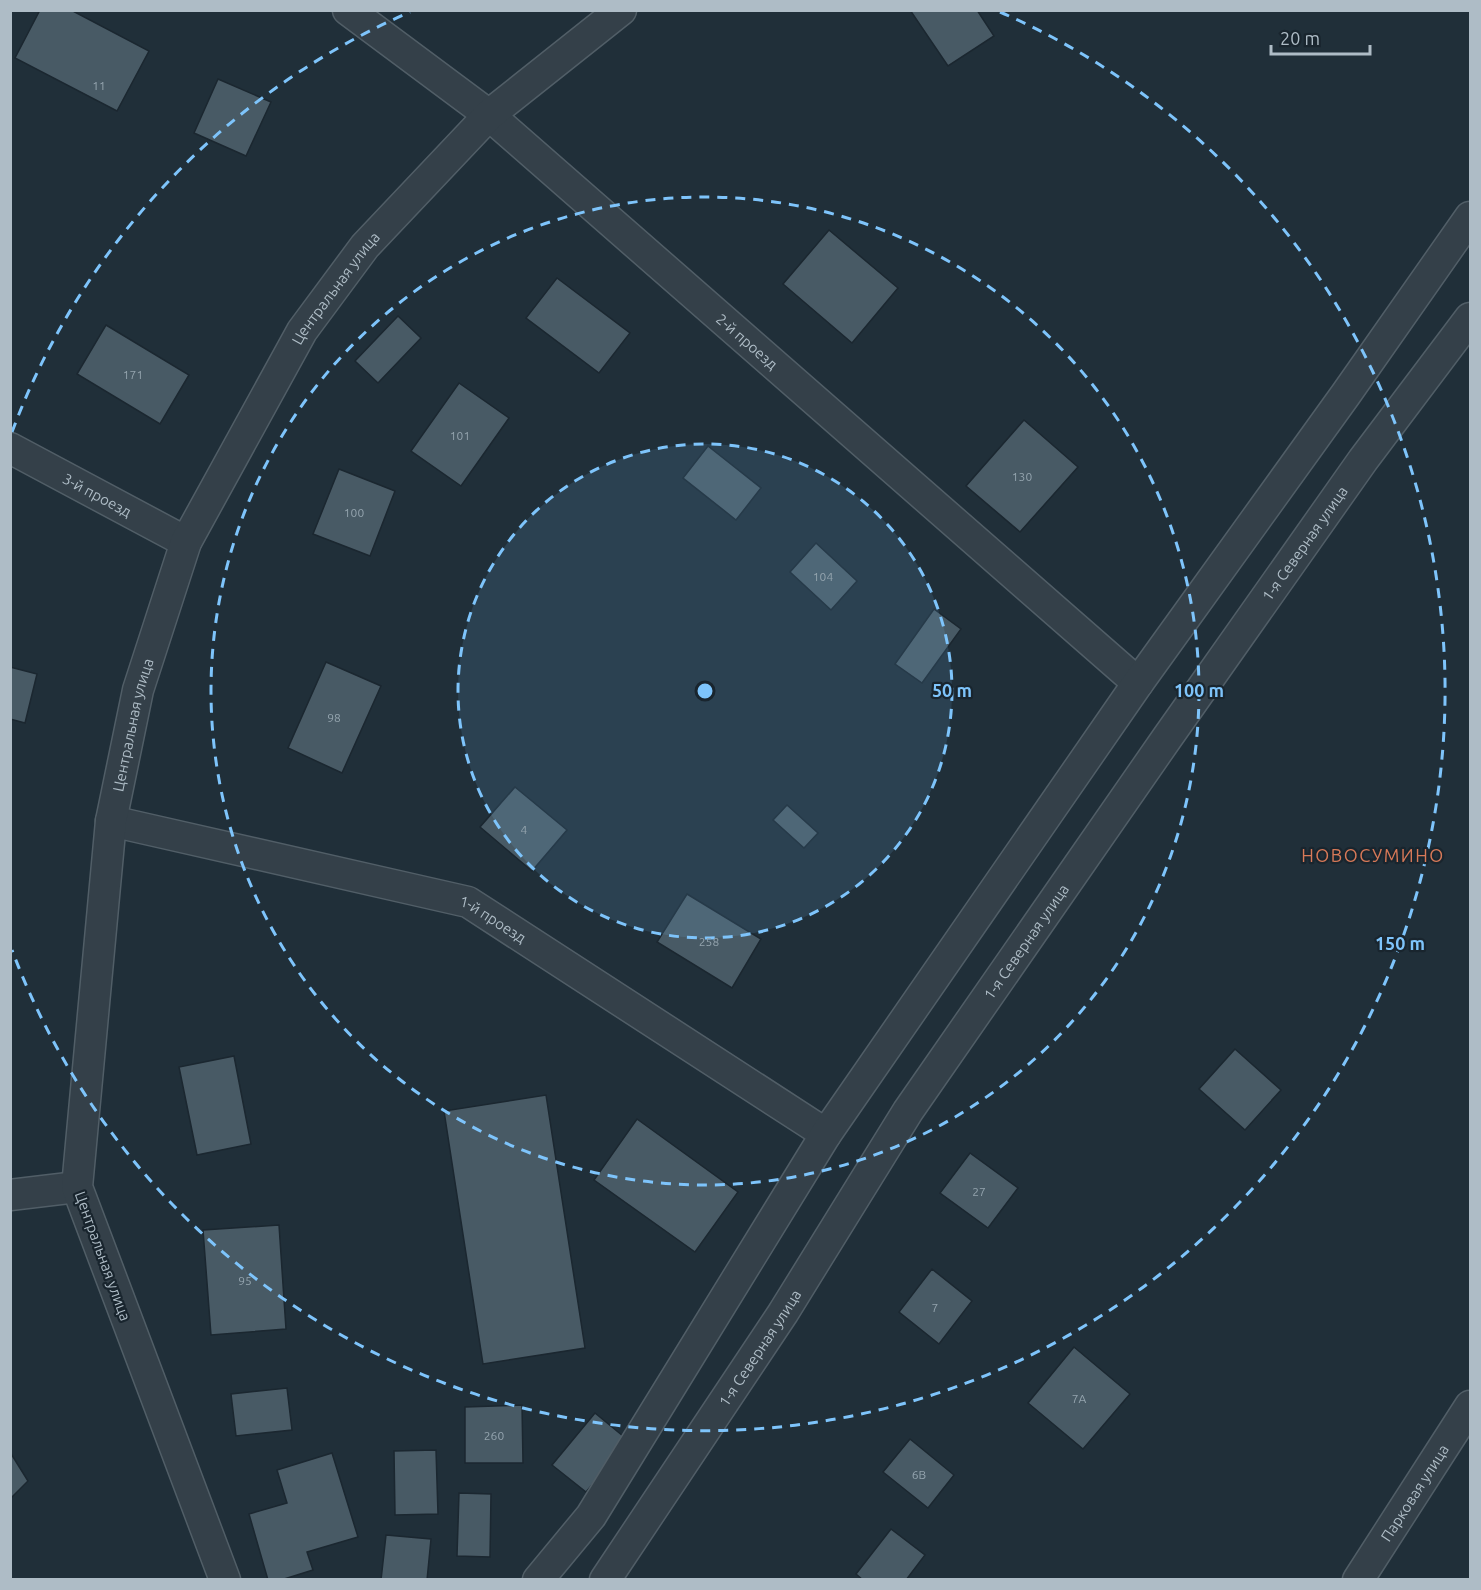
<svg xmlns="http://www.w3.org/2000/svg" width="1481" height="1590" font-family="Ubuntu,sans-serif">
<rect width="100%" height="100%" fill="#202f39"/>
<g fill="#485a65" stroke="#1b2730" stroke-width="1.5">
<path d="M 40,10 L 71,10 L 149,51 L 117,111 L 15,58 Z"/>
<path d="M 910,10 L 977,10 L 994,36 L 948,66 Z"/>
<path d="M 218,79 L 271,102 L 246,156 L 194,133 Z"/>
<path d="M 829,230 L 898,288 L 852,343 L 783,284 Z"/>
<path d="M 557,278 L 630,333 L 599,373 L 526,318 Z"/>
<path d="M 398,316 L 421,338 L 378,383 L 355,361 Z"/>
<path d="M 106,325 L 189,375 L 160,424 L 77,374 Z"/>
<path d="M 459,383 L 509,418 L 461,486 L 411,451 Z"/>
<path d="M 1024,420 L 1078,467 L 1020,532 L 966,486 Z"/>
<path d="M 708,446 L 761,488 L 736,520 L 683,478 Z"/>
<path d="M 339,469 L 395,491 L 370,556 L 313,534 Z"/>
<path d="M 816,543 L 857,581 L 831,610 L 790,572 Z"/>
<path d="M 934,609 L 961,629 L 922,683 L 895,664 Z"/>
<path d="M 326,662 L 381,686 L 342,773 L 288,748 Z"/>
<path d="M 10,667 L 37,674 L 25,723 L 10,719 Z"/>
<path d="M 515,787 L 567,830 L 532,871 L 480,827 Z"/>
<path d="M 787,805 L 818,833 L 804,848 L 773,820 Z"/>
<path d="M 687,894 L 761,939 L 732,988 L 657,942 Z"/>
<path d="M 1235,1049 L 1281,1090 L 1245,1130 L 1199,1089 Z"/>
<path d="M 234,1056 L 251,1144 L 197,1155 L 179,1067 Z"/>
<path d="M 546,1095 L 585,1348 L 483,1364 L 444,1111 Z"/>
<path d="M 637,1119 L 738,1192 L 695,1252 L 594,1180 Z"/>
<path d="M 970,1153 L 1018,1188 L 988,1228 L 940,1193 Z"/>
<path d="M 279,1225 L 286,1329 L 211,1335 L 203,1230 Z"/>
<path d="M 932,1269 L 972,1301 L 939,1344 L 899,1312 Z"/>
<path d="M 1074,1347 L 1130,1394 L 1083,1449 L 1028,1403 Z"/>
<path d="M 287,1388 L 292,1430 L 236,1436 L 231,1394 Z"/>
<path d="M 522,1405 L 523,1463 L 465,1463 L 465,1407 Z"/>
<path d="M 595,1413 L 629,1441 L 586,1492 L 552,1465 Z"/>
<path d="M 910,1439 L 954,1475 L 928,1508 L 883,1472 Z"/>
<path d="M 436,1450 L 438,1514 L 395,1515 L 394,1451 Z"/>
<path d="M 10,1452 L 28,1481 L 10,1499 Z"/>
<path d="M 332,1453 L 358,1537 L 307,1552 L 313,1570 L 281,1580 L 268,1580 L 249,1514 L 287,1503 L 277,1470 Z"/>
<path d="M 459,1493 L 491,1494 L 490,1557 L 457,1556 Z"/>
<path d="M 891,1529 L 925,1555 L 906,1580 L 863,1580 L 856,1574 Z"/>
<path d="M 386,1535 L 431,1539 L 427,1580 L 381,1580 Z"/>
</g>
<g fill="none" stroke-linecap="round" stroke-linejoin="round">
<g stroke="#515e67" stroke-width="33">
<g id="minor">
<path id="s1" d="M 348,10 L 489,115 L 1138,683"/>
<path id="s2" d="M 10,448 L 186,542"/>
<path id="s3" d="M 111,821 L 468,902 L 826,1134"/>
<path d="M 10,1195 L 77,1187"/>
<path id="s4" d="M 225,1580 L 77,1187 L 111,821 L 138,690 L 186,542 L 302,331 L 365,246 L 489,115 L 621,10"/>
<path d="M 538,1580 L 591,1516 L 826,1134 L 1138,683 L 1346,394 L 1470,217"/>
<path id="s5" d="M 605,1580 L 783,1313 L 908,1111 L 1167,738 L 1363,460 L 1470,318"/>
<path id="s6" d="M 1358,1580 L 1470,1406"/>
</g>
</g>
<use href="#minor" stroke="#344049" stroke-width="30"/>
</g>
<circle cx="705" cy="691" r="247" fill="#7ec4fb" fill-opacity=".12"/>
<g fill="none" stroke="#7ec4fb" stroke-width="3" stroke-dasharray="10 8">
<circle cx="705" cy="691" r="247"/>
<circle cx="705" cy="691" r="494"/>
<path d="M12 432A740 740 0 0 1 410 12M1000 12A740 740 0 1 1 12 950"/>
</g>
<g text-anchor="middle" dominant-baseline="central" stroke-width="4.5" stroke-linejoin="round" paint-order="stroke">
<g font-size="12" fill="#94a4ae">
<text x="99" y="85">11</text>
<text x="133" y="374">171</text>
<text x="460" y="435">101</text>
<text x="1022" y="476">130</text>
<text x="354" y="512">100</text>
<text x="823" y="576">104</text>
<text x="334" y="717">98</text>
<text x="524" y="829">4</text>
<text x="709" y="941">258</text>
<text x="979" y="1191">27</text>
<text x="245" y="1280">95</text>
<text x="935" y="1307">7</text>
<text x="1079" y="1398">7А</text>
<text x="494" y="1435">260</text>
<text x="919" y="1474">6В</text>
</g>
<g font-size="15" fill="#aebcc6" stroke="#19252e">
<text stroke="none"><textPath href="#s4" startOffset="1372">Центральная улица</textPath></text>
<text stroke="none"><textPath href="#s1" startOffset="519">2-й проезд</textPath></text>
<text stroke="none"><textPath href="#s2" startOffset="99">3-й проезд</textPath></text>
<text stroke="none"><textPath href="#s5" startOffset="1251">1-я Северная улица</textPath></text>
<text stroke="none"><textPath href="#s4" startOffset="886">Центральная улица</textPath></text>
<text stroke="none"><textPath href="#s3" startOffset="396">1-й проезд</textPath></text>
<text stroke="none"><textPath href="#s5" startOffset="765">1-я Северная улица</textPath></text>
<text transform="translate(103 1256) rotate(70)">Центральная улица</text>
<text stroke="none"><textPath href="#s5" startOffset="279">1-я Северная улица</textPath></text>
<text stroke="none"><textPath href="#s6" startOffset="104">Парковая улица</textPath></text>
</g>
<g font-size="18" letter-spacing="1.5" fill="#d77958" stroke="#19252e">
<text x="1373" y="855">НОВОСУМИНО</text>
</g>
</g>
<circle cx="705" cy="691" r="9" fill="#7ec4fb" stroke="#19252e" stroke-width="3"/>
<g font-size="18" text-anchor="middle" font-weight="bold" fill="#7ec4fb" stroke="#19252e" stroke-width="4.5" stroke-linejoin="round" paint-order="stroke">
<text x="952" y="697">50 m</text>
<text x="1199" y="697">100 m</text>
<text x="1400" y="950">150 m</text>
</g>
<rect width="1481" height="1590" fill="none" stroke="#aebcc6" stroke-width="24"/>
<path d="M1271 45v9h99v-9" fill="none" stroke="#aebcc6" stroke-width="3"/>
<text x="1280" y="45" font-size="18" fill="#aebcc6" stroke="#19252e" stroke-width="4.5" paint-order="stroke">20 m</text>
</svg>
